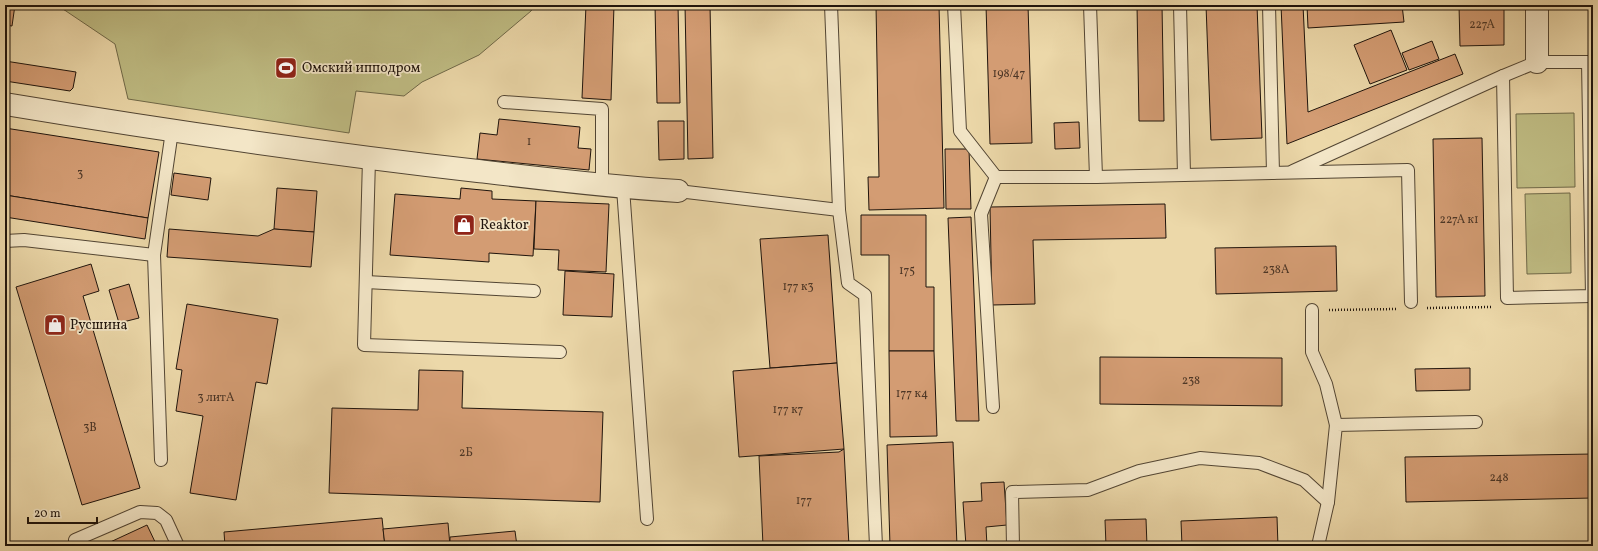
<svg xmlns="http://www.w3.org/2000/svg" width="1598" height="551" font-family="Vollkorn,serif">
<rect width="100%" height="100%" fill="#ecd8a9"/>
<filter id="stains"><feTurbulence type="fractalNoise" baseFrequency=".005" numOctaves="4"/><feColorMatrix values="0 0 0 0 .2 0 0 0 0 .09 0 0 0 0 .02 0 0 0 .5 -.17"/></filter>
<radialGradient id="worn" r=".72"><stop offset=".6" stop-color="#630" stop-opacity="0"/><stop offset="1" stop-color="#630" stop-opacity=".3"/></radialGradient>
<g fill="#bfbc83" stroke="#6f6848">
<path d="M 57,5 L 535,5 L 531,11 L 479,55 L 422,82 L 404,96 L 356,91 L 349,133 L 128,99 L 115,44 Z"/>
<path d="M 1574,113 L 1575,187 L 1517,188 L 1516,114 Z"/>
<path d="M 1570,193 L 1571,273 L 1527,274 L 1525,194 Z"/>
</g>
<g fill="#d39c73" stroke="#1f140c">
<path d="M 5,5 L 15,5 L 12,26 L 5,25 Z"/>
<path d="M 586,5 L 614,5 L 611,100 L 582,98 Z"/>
<path d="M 655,5 L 678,5 L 680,103 L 657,103 Z"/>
<path d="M 685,5 L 710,5 L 713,158 L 688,159 Z"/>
<path d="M 876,5 L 939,5 L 944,208 L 869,210 L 868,177 L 879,177 Z"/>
<path d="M 986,5 L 1028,5 L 1032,143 L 990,144 Z"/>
<path d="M 1137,5 L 1162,5 L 1164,121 L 1139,121 Z"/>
<path d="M 1206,5 L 1257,5 L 1262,138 L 1211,140 Z"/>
<path d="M 1281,5 L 1303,5 L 1308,112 L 1455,54 L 1463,74 L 1287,144 Z"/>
<path d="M 1307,5 L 1402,5 L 1404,22 L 1308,28 Z"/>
<path d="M 1459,5 L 1504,5 L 1504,45 L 1460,46 Z"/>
<path d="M 1391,30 L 1407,70 L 1370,84 L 1354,45 Z"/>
<path d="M 1432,41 L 1439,59 L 1409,70 L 1402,53 Z"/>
<path d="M 5,61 L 76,72 L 73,88 L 70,91 L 5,81 Z"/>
<path d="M 499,119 L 580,127 L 578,148 L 591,149 L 589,170 L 477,159 L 480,133 L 497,135 Z"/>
<path d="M 658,121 L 684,121 L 684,159 L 659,160 Z"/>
<path d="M 1079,122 L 1080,148 L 1055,149 L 1054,123 Z"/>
<path d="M 5,128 L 159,152 L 148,218 L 5,195 Z"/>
<path d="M 1482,138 L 1485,296 L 1436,297 L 1433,139 Z"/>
<path d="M 945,149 L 969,149 L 971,209 L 946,209 Z"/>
<path d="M 174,173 L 211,178 L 208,200 L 171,195 Z"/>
<path d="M 277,188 L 317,191 L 314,232 L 274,229 Z"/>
<path d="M 461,188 L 492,191 L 492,199 L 536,201 L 533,256 L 489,253 L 489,262 L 390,255 L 395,194 L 460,199 Z"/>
<path d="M 5,195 L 148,218 L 145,239 L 5,217 Z"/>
<path d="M 536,201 L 609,204 L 606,272 L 558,270 L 559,250 L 534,249 Z"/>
<path d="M 1165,204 L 1166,238 L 1033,240 L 1035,304 L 992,305 L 990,207 Z"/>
<path d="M 861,215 L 926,215 L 926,287 L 934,287 L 934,351 L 889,351 L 889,255 L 861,255 Z"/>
<path d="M 971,217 L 979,421 L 956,421 L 948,218 Z"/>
<path d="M 169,229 L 258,236 L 274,229 L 314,232 L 311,267 L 167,257 Z"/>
<path d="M 828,235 L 837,363 L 770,368 L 760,239 Z"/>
<path d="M 1336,246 L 1337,291 L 1216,294 L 1215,248 Z"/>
<path d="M 91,264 L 99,291 L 83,296 L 140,488 L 82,505 L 16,287 Z"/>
<path d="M 565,271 L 614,274 L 612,317 L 563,315 Z"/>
<path d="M 129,284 L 139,318 L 119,323 L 109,290 Z"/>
<path d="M 187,304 L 278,319 L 267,384 L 256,382 L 236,500 L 190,493 L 203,416 L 176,411 L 182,370 L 176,369 Z"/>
<path d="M 889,351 L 934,351 L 937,436 L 890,437 Z"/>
<path d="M 1100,357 L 1282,358 L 1282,406 L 1100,404 Z"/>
<path d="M 837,363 L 844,449 L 739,457 L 733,371 Z"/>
<path d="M 1470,368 L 1470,390 L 1416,391 L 1415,369 Z"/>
<path d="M 419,370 L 463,371 L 462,408 L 603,412 L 600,502 L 329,493 L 332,408 L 418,410 Z"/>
<path d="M 953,442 L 957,546 L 890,546 L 887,445 Z"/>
<path d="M 844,449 L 849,546 L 763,546 L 759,456 L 839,452 Z"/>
<path d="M 1593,454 L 1593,498 L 1406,502 L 1405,457 Z"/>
<path d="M 1004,482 L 1007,525 L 986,527 L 987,546 L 966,546 L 963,502 L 982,501 L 981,483 Z"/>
<path d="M 1277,517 L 1278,546 L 1182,546 L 1181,521 Z"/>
<path d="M 382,518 L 385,546 L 225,546 L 224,532 Z"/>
<path d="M 1146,519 L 1147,546 L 1106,546 L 1105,520 Z"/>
<path d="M 448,523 L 450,546 L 385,546 L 383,529 Z"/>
<path d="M 147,525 L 157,546 L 107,546 L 106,544 Z"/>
<path d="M 515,531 L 517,546 L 450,546 L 450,537 Z"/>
</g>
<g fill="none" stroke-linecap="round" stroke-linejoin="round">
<g stroke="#524533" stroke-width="14">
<g id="service">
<path d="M 831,5 L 839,210 L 848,283 L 865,295 L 876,546"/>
<path d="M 954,5 L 960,131 L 996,177 L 1096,177 L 1408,170 L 1411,302"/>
<path d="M 1090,5 L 1096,177"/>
<path d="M 1180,5 L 1184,175"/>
<path d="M 1269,5 L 1273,173"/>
<path d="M 1503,76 L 1507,298 L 1592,296 L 1588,62"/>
<path d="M 504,102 L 602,109 L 602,185"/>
<path d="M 369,159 L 364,345 L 560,352"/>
<path d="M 1293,171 L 1503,76 L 1537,62 L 1593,62"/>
<path d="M 623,188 L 647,519"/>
<path d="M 678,191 L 839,210"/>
<path d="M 5,241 L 24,240 L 154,255"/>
<path d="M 366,282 L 534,291"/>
<path d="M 1312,310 L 1312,352 L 1326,384 L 1336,425"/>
<path d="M 993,407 L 981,214 L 996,177"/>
<path d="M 161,460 L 154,255 L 172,131"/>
<path d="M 75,540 L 140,512 L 157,513 L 166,520 L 178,546"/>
<path d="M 1013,546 L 1012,492 L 1088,490 L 1139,471 L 1200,458 L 1259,463 L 1304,480 L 1328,502"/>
<path d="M 1318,546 L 1328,502 L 1336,425 L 1476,422"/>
</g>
</g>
<g stroke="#524533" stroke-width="24">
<g id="minor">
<path d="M 1537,5 L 1537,62"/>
<path d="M 5,104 C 162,130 319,153 478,171 C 545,179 611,187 678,191"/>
</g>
</g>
<g stroke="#1f140c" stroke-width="2.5" stroke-dasharray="1 2" stroke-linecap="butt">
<path d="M 1427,308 L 1492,307"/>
<path d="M 1329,310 L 1396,309"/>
</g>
<use href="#service" stroke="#f3e6c7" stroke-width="12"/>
<use href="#minor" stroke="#f3e6c7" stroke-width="22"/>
</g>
<defs>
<g id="stadium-square" transform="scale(1.15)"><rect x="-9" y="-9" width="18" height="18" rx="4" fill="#8f2418" stroke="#f3e6c7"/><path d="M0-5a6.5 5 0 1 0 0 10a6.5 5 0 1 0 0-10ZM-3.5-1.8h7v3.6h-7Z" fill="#fff"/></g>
<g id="shop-square" transform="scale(1.15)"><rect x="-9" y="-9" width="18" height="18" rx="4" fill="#8f2418" stroke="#f3e6c7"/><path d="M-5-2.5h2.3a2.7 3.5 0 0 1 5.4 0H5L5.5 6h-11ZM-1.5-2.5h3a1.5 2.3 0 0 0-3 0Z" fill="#fff"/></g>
</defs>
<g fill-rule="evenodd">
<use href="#stadium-square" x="286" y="68"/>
<use href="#shop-square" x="464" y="225"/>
<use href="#shop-square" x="55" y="325"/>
</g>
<g text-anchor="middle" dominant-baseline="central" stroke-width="3.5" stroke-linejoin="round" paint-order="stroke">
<g font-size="12" fill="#4c3626">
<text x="1482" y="25">227А</text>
<text x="1009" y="74">198/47</text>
<text x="529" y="142">1</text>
<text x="80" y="174">3</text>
<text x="1459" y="220">227А к1</text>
<text x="1276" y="270">238А</text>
<text x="907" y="271">175</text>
<text x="798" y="287">177 к3</text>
<text x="1191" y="381">238</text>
<text x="912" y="394">177 к4</text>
<text x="216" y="398">3 литА</text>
<text x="788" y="410">177 к7</text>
<text x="90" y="428">3В</text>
<text x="466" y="453">2Б</text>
<text x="1499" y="478">248</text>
<text x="804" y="501">177</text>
</g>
<g font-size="14" fill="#1f140c" stroke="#f3e6c7" text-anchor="start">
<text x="302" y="68">Омский ипподром</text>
<text x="480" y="225">Reaktor</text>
<text x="70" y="325">Русшина</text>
</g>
</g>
<rect width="1598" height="551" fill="none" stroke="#ecd8a9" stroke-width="20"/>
<rect x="6" y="6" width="1586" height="539" fill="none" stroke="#1f140c" stroke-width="2"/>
<rect x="10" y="10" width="1578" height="531" fill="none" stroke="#1f140c"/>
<path d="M28 517v6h69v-6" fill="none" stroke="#1f140c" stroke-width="2"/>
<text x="34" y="517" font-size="12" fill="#1f140c" stroke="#f3e6c7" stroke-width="3" paint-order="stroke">20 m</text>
<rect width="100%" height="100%" filter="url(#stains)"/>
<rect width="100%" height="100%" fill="url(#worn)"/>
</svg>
